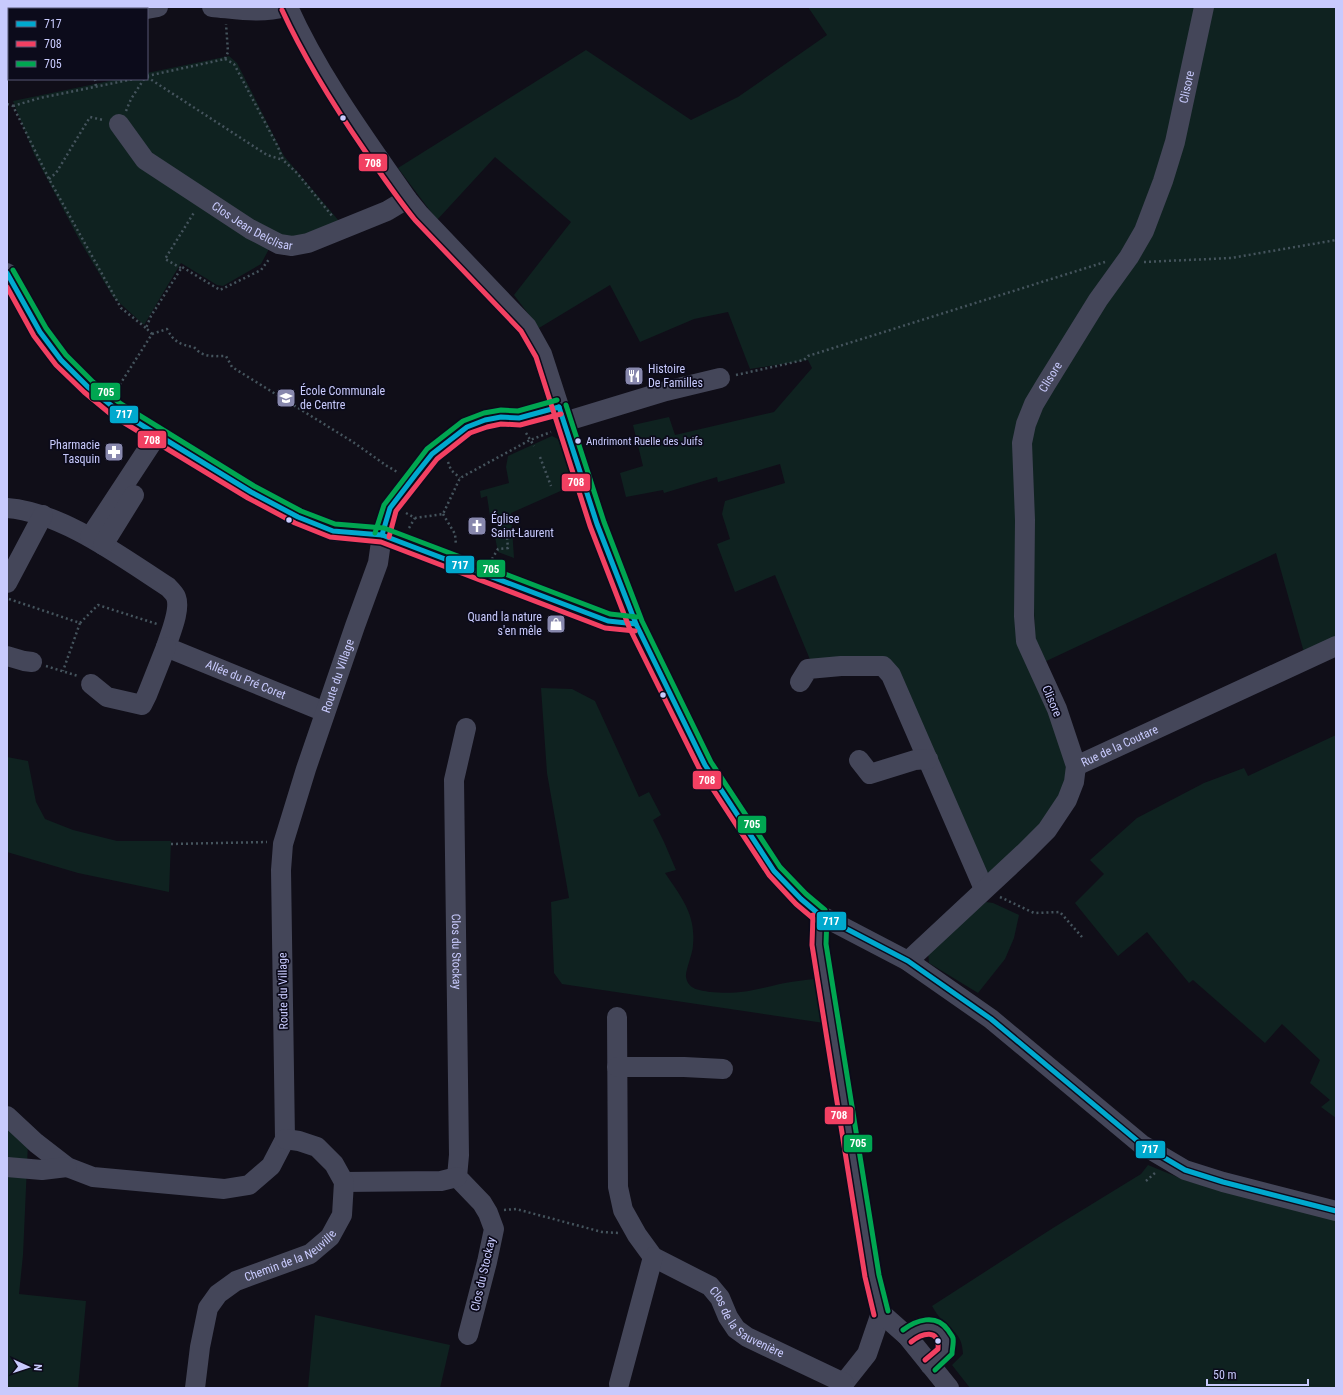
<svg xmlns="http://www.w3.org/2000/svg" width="1343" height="1395" font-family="'Roboto Condensed',sans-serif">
<rect width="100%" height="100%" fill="#100e18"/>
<g fill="#0f2220">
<path d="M 808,7 L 1197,7 L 1167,154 L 1148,212 L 1034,395 L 1020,634 L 1069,758 L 1064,802 L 986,879 L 890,660 L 811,662 L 775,575 L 735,592 L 717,544 L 730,539 L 722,514 L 725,501 L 785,483 L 780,464 L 718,482 L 717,477 L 664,493 L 663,490 L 626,497 L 620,473 L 643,466 L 633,425 L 669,417 L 675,435 L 774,412 L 812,368 L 808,360 L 750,369 L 728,312 L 694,319 L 640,342 L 610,285 L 539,328 L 514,295 L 571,222 L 495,157 L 437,220 L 398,168 L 586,50 L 691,120 L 738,97 L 827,35 Z"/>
<path d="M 1208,7 L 1336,7 L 1336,640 L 1305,656 L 1276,553 L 1040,664 L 1035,645 L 1029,424 L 1130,262 Z"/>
<path d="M 229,56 L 237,63 L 284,156 L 339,221 L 298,238 L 277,234 L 261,264 L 223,286 L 217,285 L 181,263 L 144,325 L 113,297 L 80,241 L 34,154 L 13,101 L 119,79 L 147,79 L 147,73 Z"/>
<path d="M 552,436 L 558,439 L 574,485 L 511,513 L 514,558 L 498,552 L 494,532 L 497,531 L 495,516 L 490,516 L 487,496 L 481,498 L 480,491 L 509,483 L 506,467 L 508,456 Z"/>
<path d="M 541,688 L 572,689 L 595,701 L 639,797 L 649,792 L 661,815 L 653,820 L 664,842 L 676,870 L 665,873 C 681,897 696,914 693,945 C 693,953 685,971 686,977 C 688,990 700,990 710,992 C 741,995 756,989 785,983 C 795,981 805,980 815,979 L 824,1023 L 562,984 L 554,973 L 551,902 L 569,898 L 547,773 Z"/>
<path d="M 1336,735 L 1336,1118 L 1321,1107 L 1330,1100 L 1310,1083 L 1320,1060 L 1282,1024 L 1265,1043 L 1193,980 L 1189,983 L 1147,932 L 1118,956 L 1075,903 L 1104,874 L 1090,860 L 1137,818 L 1204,783 L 1244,768 L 1248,776 Z"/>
<path d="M 7,757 L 28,761 L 36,802 L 45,819 L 73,830 L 117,841 L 171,841 L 169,892 L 78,873 L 7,852 Z"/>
<path d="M 986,902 L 993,903 L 1019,915 L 1014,938 L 1005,959 L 978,993 L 929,963 L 928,951 Z"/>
<path d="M 7,1125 L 28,1143 L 23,1255 L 19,1294 L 86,1301 L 78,1388 L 7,1388 Z"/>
<path d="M 1148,1165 L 1187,1181 L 1336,1220 L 1336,1388 L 970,1388 L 952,1365 L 963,1354 C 962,1334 954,1333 942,1320 C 938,1316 935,1311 932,1306 L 1053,1228 L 1141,1174 Z"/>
<path d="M 315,1315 L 450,1345 L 440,1388 L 308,1388 Z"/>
</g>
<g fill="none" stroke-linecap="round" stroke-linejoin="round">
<g stroke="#45545d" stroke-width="2.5" stroke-dasharray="2 3" stroke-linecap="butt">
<path d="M 225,59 L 234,64 L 278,147 L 283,160 L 297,173 L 333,217"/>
<path d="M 147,76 L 225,59 L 228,52 L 226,24"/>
<path d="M 147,77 L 267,155 L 283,160"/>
<path d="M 95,79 L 96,87"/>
<path d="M 7,104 L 13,106 L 49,179 L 121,308 L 146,328"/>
<path d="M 13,106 L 40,98 L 134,79"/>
<path d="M 126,111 L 131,99 L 144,79"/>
<path d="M 49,179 L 56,173 L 90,117 L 103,120"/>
<path d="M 1144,262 L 1231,258 L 1336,240"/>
<path d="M 181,268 L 165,259 L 195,211"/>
<path d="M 152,334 L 167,329 C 173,341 180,345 194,347 C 203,358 213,356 226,356 L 232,367 L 353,442 L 387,466 L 399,473"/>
<path d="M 736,375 L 804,360 L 808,356 L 1105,262"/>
<path d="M 117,389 L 152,334 L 146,328 L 151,316 L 182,267 L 220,290 L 261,270 L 270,258"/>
<path d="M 526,433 L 534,446"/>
<path d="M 540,457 L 551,486"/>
<path d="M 448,462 L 451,470 L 460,478"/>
<path d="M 406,513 L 415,518 L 443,514 L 460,478 L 530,440 L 551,432"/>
<path d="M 443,514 L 455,534 L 456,545"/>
<path d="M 409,528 L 415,518"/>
<path d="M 492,559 L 498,549 L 508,548 L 506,528"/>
<path d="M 9,599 L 80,623 L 63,671"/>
<path d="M 80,623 L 98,605 L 157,624"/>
<path d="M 46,666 L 78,676"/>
<path d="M 171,844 L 267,842"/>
<path d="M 1000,897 L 1034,913 L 1060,912 L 1082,937"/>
<path d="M 1146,1181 L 1156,1172"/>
<path d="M 504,1210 L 516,1209 L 602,1232 L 618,1233"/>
</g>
<g stroke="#444659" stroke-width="20">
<path d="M 212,7 C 236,9 261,14 285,7"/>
<path d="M 288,7 C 319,76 364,137 407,199 L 420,215 L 527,327 L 542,354 L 597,524 L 636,624 L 705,765 L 774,871 L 801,899 L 820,915 L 908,961 L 991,1019 L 1141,1144 L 1185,1170 L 1223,1182 L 1336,1211"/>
<path d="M 147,9 L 158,7"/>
<path d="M 7,35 L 9,36"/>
<path id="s1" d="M 119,124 L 145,160 L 250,229 L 279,244 L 292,246 L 308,243 L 387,211 L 407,199"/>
<path d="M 7,273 L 40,332 L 61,360 L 88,387 L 117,410 L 251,492 L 298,517 L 333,531 L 382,535 L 405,543 L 608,621 L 636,624"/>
<path d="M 564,422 L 666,391 L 720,378"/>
<path id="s2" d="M 7,508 C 62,512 123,558 168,587 C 171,590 175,594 176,597 C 181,610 170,634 166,647 L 325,712"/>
<path d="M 90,537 L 157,435"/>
<path d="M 103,545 L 134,495"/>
<path d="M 7,583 L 43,515"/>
<path d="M 7,656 L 24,661 L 32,662"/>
<path d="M 800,682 L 808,669 L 841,666 L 883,666 L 891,675 L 984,889"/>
<path d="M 91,684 L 107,697 L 142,705 L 147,695 L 166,647"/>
<path id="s3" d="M 466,728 L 454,780 L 459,1155 L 457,1177 L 482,1203 L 488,1213 L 494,1229 L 487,1262 L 468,1335"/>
<path d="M 859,760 L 870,774 L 915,760 L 928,759"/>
<path id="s4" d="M 1076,766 L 1336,646"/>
<path d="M 820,915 L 819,944 L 872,1276 L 881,1313 L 867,1354 L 840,1388"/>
<path id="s5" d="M 908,961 L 1026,851 L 1047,830 L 1067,800 L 1074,782 L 1076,766 L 1057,709 L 1026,641 L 1024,616 L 1025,520 L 1022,443 L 1026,424 L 1034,404 L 1046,384 L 1098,300 L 1129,257 L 1144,231 L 1163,181 L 1175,142 L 1204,7"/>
<path id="s6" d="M 617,1017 L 618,1187 L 623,1210 L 637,1235 L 653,1257 L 710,1286 L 720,1298 L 728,1317 L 736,1329 L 747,1337 L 844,1383"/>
<path d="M 617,1067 L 684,1067 L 723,1069"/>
<path id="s7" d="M 7,1116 L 36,1143 L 67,1167 L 93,1177 L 224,1189 L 249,1185 L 271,1166 L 285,1139 L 281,870 L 283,844 L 306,769 L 355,626 L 378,563 L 382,535 L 390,508 L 432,454 L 467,427 L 485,420 L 501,417 L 519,418 L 559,407"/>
<path d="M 7,1167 L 42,1170 L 67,1167"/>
<path d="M 344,1182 L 441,1181 L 457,1177"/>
<path d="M 881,1313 L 907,1336 L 949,1388"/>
<path d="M 907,1336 C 916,1329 926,1323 937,1329 C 941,1331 943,1336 946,1340 L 945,1352 L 930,1365"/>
<path d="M 619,1384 L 653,1257"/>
<path id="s8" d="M 195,1388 L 200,1347 L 208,1308 L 218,1294 L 236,1281 L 310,1254 L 330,1237 L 342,1215 L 344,1182 L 334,1164 L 317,1147 L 299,1141 L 285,1139"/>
</g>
<g stroke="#0c0b1b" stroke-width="8">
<g id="bus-1">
<path d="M 7,273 L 40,332 L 61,360 L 88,387 L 117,410 L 251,492 L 298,517 L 333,531 L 382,535 L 608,621 L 636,624"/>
<path d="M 559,407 L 597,524 L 636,624 L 705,765 L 774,871 L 801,899 L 820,915 L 908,961 L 991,1019 L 1141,1144 L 1185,1170 L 1223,1182 L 1336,1211"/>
<path d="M 382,535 L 390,508 L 416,474 L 432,454 L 467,427 L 485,420 L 501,417 L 519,418 L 559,407"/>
</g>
</g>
<g stroke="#0c0b1b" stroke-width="8">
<g id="bus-2">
<path d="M 282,10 C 305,60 334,106 365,151 C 381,174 397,198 415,220 L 521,331 L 536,357 L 590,526 L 629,627 L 699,768 L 769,875 L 796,904 L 815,920"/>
<path d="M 7,287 L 34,336 L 56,365 L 84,392 L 113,416 L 248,498 L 295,523 L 330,537 L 381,542 L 605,628 L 635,631"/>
<path d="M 389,537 L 396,511 L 422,478 L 437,459 L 470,433 L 487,427 L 501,424 L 520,425 L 561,414"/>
<path d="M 813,915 L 812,945 L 865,1277 L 874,1315"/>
<path d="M 911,1342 C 922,1333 940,1328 938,1349 L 925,1360"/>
</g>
</g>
<g stroke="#0c0b1b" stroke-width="8">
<g id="bus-3">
<path d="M 13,270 L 46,328 L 66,355 L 93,382 L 121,404 L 254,486 L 301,511 L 335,524 L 384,528 L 610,614 L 637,617"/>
<path d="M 566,405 L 604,522 L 642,621 L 711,762 L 780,867 L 806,894 L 825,910"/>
<path d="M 375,533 L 384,505 L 411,470 L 427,449 L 463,421 L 484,413 L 501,410 L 518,411 L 557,400"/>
<path d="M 827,915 L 826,944 L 879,1275 L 888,1311"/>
<path d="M 903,1330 C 916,1320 936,1313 948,1330 C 949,1332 952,1335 953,1338 C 954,1343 952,1349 952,1354 L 935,1370"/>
</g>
</g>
<use href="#bus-1" stroke="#00a9ce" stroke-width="5"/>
<use href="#bus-2" stroke="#f24062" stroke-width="5"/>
<use href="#bus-3" stroke="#00a651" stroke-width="5"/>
</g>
<defs>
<g id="restaurant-square" transform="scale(1)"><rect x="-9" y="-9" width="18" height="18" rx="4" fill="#8888ad" stroke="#0c0b1b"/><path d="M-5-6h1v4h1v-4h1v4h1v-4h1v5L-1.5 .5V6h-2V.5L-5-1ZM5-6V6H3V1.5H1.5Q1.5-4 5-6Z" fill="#fff"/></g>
<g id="school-square" transform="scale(1)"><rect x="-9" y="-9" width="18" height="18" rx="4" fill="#8888ad" stroke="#0c0b1b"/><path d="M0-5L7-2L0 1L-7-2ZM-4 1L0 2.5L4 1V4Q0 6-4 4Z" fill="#fff"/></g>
<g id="pharmacy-square" transform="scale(1)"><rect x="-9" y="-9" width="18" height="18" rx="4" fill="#8888ad" stroke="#0c0b1b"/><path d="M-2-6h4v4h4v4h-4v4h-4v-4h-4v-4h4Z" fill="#fff"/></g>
<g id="church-square" transform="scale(1)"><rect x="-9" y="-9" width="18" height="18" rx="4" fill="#8888ad" stroke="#0c0b1b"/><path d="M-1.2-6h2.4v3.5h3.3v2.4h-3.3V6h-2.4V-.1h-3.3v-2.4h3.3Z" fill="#fff"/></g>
<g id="shop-square" transform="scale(1)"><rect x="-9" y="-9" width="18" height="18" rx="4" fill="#8888ad" stroke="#0c0b1b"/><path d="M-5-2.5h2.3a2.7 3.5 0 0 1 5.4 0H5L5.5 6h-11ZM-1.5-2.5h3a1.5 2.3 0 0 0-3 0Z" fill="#fff"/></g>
</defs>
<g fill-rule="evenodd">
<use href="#restaurant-square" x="634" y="376"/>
<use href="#school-square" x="286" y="398"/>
<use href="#pharmacy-square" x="114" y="452"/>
<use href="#church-square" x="477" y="526"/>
<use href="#shop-square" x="556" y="624"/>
</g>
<g fill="#c8cafd" stroke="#0c0b1b" stroke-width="1.5">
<circle cx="343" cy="118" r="3.5"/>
<circle cx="578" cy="441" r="3.5"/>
<circle cx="289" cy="520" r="3.5"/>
<circle cx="663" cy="695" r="3.5"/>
<circle cx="938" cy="1341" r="3.5"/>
</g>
<g text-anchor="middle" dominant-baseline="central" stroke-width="3.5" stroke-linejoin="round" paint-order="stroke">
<g font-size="11" fill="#c8cafd" stroke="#0c0b1b" text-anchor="start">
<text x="586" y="441">Andrimont Ruelle des Juifs</text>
</g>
<g font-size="12" fill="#c8cafd" stroke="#0c0b1b">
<text stroke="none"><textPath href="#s5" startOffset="992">Clisore</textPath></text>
<text stroke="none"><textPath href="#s1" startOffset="171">Clos Jean Delclisar</textPath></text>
<text stroke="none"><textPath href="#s5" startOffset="668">Clisore</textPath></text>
<text stroke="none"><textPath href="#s7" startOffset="795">Route du Village</textPath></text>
<text stroke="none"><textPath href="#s2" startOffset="332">Allée du Pré Coret</textPath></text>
<text transform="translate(1052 701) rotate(67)">Clisore</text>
<text stroke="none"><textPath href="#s4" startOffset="48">Rue de la Coutare</textPath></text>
<text stroke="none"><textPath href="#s3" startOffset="225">Clos du Stockay</textPath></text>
<text transform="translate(283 991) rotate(-91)">Route du Village</text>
<text stroke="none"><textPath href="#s8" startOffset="181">Chemin de la Neuville</textPath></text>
<text transform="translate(483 1274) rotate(-77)">Clos du Stockay</text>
<text stroke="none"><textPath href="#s6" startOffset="367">Clos de la Sauvenière</textPath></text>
</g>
<g font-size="12" fill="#c8cafd" stroke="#0c0b1b" text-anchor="start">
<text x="648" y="369">Histoire<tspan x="648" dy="14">De Familles</tspan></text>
<text x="300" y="391">École Communale<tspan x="300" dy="14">de Centre</tspan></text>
<text x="100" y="445" text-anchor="end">Pharmacie<tspan x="100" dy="14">Tasquin</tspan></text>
<text x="491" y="519">Église<tspan x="491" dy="14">Saint-Laurent</tspan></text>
<text x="542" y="617" text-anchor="end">Quand la nature<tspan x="542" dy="14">s'en mêle</tspan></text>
</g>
</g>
<g stroke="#0c0b1b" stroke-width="1.5">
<rect x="358" y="153" width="30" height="19" rx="4" fill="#f24062"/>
<rect x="90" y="382" width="31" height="19" rx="4" fill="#00a651"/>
<rect x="109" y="405" width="30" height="19" rx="4" fill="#00a9ce"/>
<rect x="137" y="430" width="30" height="19" rx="4" fill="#f24062"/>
<rect x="561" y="473" width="30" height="19" rx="4" fill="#f24062"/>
<rect x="445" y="555" width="30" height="19" rx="4" fill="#00a9ce"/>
<rect x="476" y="559" width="30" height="19" rx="4" fill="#00a651"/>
<rect x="692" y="770" width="30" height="20" rx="4" fill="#f24062"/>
<rect x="737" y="815" width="30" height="19" rx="4" fill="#00a651"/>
<rect x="816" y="911" width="31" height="20" rx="4" fill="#00a9ce"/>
<rect x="824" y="1106" width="30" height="19" rx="4" fill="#f24062"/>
<rect x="843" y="1134" width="30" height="19" rx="4" fill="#00a651"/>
<rect x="1135" y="1140" width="31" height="19" rx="4" fill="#00a9ce"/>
</g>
<g font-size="11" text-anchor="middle" font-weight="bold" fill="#fff">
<text x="373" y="167">708</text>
<text x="106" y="396">705</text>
<text x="124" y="418">717</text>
<text x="152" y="444">708</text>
<text x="576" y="486">708</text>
<text x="460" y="569">717</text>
<text x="491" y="573">705</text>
<text x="707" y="784">708</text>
<text x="752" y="828">705</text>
<text x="831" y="925">717</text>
<text x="839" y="1119">708</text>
<text x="858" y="1147">705</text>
<text x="1150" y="1153">717</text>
</g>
<rect width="1343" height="1395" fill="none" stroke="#c8cafd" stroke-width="16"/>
<rect x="8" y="8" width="140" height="72" fill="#0c0b1b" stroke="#575775"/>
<rect x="16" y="21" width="20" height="6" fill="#00a9ce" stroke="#575775"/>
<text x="44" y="28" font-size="12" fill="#c8cafd">717</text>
<rect x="16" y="41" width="20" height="6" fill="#f24062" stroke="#575775"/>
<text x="44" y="48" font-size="12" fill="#c8cafd">708</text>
<rect x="16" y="61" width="20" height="6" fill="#00a651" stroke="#575775"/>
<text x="44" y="68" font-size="12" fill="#c8cafd">705</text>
<g transform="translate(28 1367) rotate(93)" stroke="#0c0b1b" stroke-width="3" paint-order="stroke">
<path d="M0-3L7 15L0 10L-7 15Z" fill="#c8cafd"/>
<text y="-6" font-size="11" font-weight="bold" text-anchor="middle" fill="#c8cafd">N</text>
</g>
<path d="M1207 1379v6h101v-6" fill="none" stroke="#c8cafd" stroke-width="2"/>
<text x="1213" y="1379" font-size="12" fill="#c8cafd" stroke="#0c0b1b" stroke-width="3" paint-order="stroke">50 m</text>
</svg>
